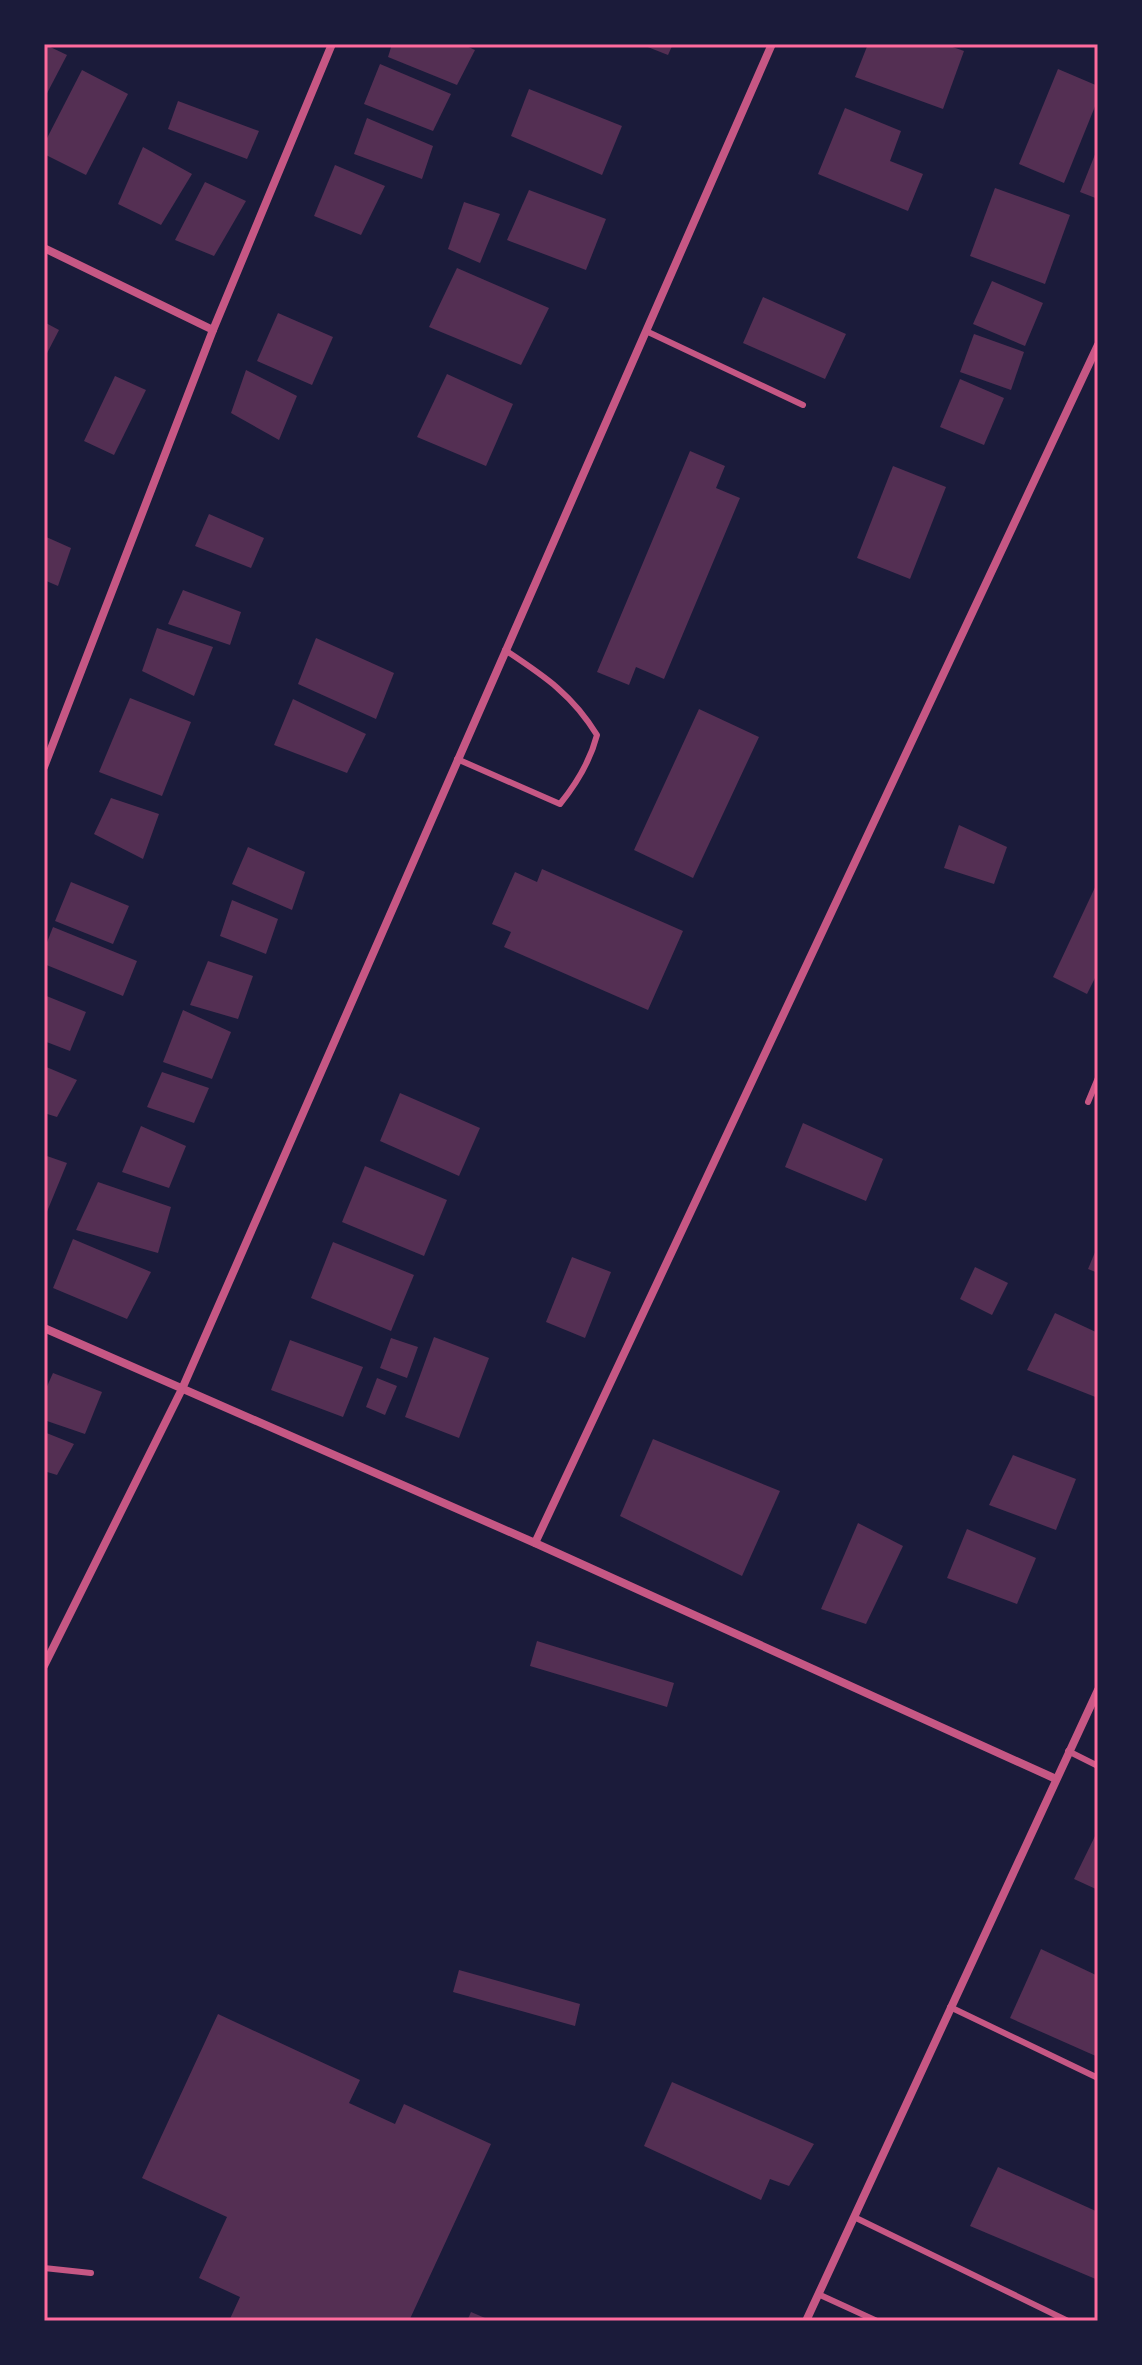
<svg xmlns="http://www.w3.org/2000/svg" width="1142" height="2365" font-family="'Fira Sans Condensed',sans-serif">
<rect width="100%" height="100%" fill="#1b1b3a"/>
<g fill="#542f53">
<path d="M 44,44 L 67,55 L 44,99 Z"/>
<path d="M 392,44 L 462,44 L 475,50 L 457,85 L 388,57 Z"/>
<path d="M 640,44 L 673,44 L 668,55 Z"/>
<path d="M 868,44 L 944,44 L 964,51 L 943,109 L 855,77 Z"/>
<path d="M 380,64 L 451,94 L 433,131 L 364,104 Z"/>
<path d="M 1058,69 L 1098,86 L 1098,99 L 1064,183 L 1019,164 Z"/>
<path d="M 82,70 L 128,94 L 86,175 L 44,154 L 44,144 Z"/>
<path d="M 529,89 L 622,126 L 602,175 L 511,136 Z"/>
<path d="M 178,101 L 259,131 L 247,159 L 168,129 Z"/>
<path d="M 845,108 L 901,131 L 890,161 L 923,174 L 908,211 L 818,174 Z"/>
<path d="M 367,118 L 433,146 L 422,179 L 354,154 Z"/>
<path d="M 143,147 L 192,174 L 161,225 L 118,204 Z"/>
<path d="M 1098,147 L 1098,199 L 1080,192 Z"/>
<path d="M 335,165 L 385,186 L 361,235 L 314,216 Z"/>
<path d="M 205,182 L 246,201 L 214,256 L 175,240 Z"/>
<path d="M 995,188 L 1070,215 L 1045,284 L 970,256 Z"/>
<path d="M 529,190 L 606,219 L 586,270 L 507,240 Z"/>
<path d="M 464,202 L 500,214 L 480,263 L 448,249 Z"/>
<path d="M 457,268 L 549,308 L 521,365 L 429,327 Z"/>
<path d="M 992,281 L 1043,303 L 1025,346 L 973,324 Z"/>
<path d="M 763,297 L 846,334 L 825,379 L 743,343 Z"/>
<path d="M 278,313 L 333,337 L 312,385 L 257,361 Z"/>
<path d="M 44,322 L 59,330 L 44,359 Z"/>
<path d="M 974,334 L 1024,352 L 1011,390 L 960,372 Z"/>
<path d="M 246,370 L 297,396 L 279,440 L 231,413 Z"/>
<path d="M 447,374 L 513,404 L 486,466 L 417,437 Z"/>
<path d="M 115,376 L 146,390 L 114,455 L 84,441 Z"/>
<path d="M 960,379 L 1004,398 L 984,445 L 940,427 Z"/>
<path d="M 690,451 L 725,466 L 716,488 L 740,498 L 664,679 L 636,667 L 629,685 L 597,672 Z"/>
<path d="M 893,466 L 946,487 L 910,579 L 857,558 Z"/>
<path d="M 209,514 L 264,538 L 251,568 L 195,546 Z"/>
<path d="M 44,536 L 71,548 L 58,586 L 44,580 Z"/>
<path d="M 183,590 L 241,612 L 230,645 L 168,624 Z"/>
<path d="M 157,628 L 213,647 L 194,696 L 142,671 Z"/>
<path d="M 316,638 L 394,673 L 376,719 L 298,684 Z"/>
<path d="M 130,698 L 191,722 L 162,796 L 99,772 Z"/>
<path d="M 293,699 L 366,734 L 347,773 L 274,745 Z"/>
<path d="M 699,709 L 759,737 L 693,878 L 634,850 Z"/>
<path d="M 111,798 L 159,814 L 143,859 L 94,834 Z"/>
<path d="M 959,825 L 1007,847 L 994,884 L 944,868 Z"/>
<path d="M 248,847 L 305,872 L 292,910 L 232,884 Z"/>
<path d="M 542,869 L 683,931 L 648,1010 L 504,947 L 511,932 L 492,924 L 515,872 L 537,882 Z"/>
<path d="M 1098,881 L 1098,972 L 1087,994 L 1053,977 Z"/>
<path d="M 71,882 L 129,906 L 113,944 L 55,921 Z"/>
<path d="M 232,900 L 278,919 L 266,954 L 220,936 Z"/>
<path d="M 53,927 L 137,961 L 123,996 L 44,964 L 44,950 Z"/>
<path d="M 208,961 L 253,976 L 238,1019 L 190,1005 Z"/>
<path d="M 44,995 L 86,1012 L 70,1051 L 44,1041 Z"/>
<path d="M 183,1010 L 231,1032 L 212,1079 L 163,1062 Z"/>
<path d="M 44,1066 L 77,1080 L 57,1117 L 44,1113 Z"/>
<path d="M 162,1072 L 209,1088 L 194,1123 L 147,1107 Z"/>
<path d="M 400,1093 L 480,1128 L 459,1176 L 380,1141 Z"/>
<path d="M 803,1123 L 883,1159 L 866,1201 L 785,1167 Z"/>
<path d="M 141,1126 L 186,1146 L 169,1188 L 122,1172 Z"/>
<path d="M 44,1155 L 67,1163 L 44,1219 Z"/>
<path d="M 365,1166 L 447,1200 L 424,1256 L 342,1222 Z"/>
<path d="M 98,1182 L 171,1207 L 158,1253 L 76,1230 Z"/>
<path d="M 73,1239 L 151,1272 L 127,1319 L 53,1288 Z"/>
<path d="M 333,1242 L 414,1275 L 391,1331 L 311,1298 Z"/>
<path d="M 1098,1245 L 1098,1273 L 1088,1269 Z"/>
<path d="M 572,1257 L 611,1272 L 585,1338 L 546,1322 Z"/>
<path d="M 975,1267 L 1008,1283 L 992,1315 L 960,1299 Z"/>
<path d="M 1055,1313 L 1098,1333 L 1098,1398 L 1027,1370 Z"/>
<path d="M 434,1337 L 489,1358 L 459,1438 L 405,1417 Z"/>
<path d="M 391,1338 L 418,1347 L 407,1378 L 380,1368 Z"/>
<path d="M 290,1340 L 363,1367 L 343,1417 L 271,1390 Z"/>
<path d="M 53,1373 L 102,1392 L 85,1434 L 44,1420 L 44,1393 Z"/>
<path d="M 377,1378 L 397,1386 L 385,1415 L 366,1407 Z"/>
<path d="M 44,1432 L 74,1444 L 57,1475 L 44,1471 Z"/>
<path d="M 653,1439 L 780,1491 L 742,1576 L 620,1516 Z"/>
<path d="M 1013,1455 L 1076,1479 L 1056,1530 L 989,1505 Z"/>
<path d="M 858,1523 L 903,1546 L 866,1624 L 821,1609 Z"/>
<path d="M 967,1529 L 1036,1558 L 1017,1604 L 947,1578 Z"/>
<path d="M 537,1641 L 674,1683 L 667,1707 L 530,1666 Z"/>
<path d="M 1098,1830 L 1098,1890 L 1074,1879 Z"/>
<path d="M 1041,1949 L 1098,1976 L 1098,2057 L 1010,2018 Z"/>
<path d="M 459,1970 L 580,2004 L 575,2026 L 453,1992 Z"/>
<path d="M 218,2014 L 360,2080 L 349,2103 L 395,2124 L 404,2104 L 491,2144 L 409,2321 L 229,2321 L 240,2297 L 199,2278 L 227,2217 L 142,2178 Z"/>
<path d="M 672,2082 L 814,2144 L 789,2186 L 770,2179 L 761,2200 L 644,2146 Z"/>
<path d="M 998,2167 L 1098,2212 L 1098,2280 L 970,2226 Z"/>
<path d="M 471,2312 L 492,2321 L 467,2321 Z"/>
</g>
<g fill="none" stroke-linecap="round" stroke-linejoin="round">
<g stroke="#c65784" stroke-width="6">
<path d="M 646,331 L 803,405"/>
<path d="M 457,759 L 560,804 C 577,783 590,762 597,735 C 572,694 544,676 505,650"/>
<path d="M 1088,1102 L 1098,1078"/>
<path d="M 1068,1751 L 1098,1766"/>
<path d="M 950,2007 L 1098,2078"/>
<path d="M 854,2217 L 1068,2321"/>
<path d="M 44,2268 L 91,2273"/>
<path d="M 818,2294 L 877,2321"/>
</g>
<g stroke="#c65784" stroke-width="8">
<path d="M 44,248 L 213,330"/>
<path d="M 44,767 L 213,330 L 332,44"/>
<path d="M 44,1328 L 535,1543 L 1056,1779"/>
<path d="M 535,1543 L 1098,345"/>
<path d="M 44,1666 L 182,1389 L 772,44"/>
<path d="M 806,2321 L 1098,1690"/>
</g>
</g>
<rect width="1142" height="2365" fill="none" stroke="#1b1b3a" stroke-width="92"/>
<rect x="46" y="46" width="1050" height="2273" fill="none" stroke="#ff6b9d" stroke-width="3"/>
</svg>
